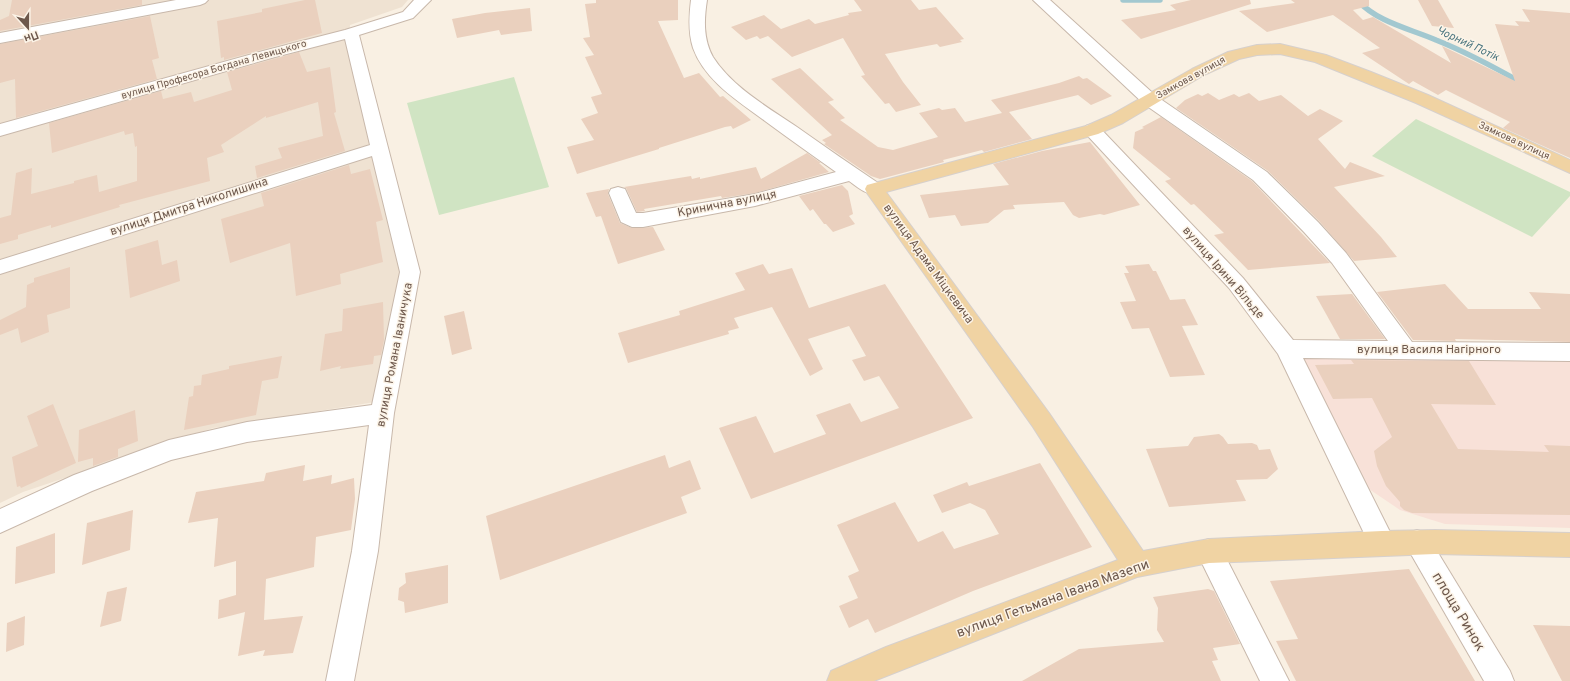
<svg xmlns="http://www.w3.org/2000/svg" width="1570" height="681" font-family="Overpass,sans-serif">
<rect width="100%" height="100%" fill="#f9f0e3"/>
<path fill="#efe2d2" d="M 0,0 L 408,0 L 402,7 L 350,25 L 349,34 L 402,273 L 375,402 L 213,428 L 23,492 L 0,503 Z"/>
<path fill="#f8e1d8" d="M 1299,351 L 1570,353 L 1570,528 L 1445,524 L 1400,510 L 1369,489 Z"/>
<g fill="#d0e4c3">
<path d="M 514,77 L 549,187 L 439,215 L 407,103 Z"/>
<path d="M 1416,119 L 1570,192 L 1570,196 L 1532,237 L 1372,156 Z"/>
</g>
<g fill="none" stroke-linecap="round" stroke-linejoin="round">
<g stroke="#a2c8d0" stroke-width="5.5">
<path d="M 1123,0 L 1160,0"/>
<path d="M 1357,0 C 1379,23 1408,28 1436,40 C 1466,52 1494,67 1522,83"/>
</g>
</g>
<g fill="#ead0be">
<path d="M 12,0 L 142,0 L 142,5 L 0,31 L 0,20 L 9,16 Z"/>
<path d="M 305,0 L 315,0 L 322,33 L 224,60 L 224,57 L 221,58 L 217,21 L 262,12 L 262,9 Z"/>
<path d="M 596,0 L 678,0 L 678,20 L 658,21 L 684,78 L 699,73 L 720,97 L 723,96 L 751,120 L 733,129 L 731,126 L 725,127 L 659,148 L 659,149 L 577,174 L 567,147 L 594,140 L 581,119 L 598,113 L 591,97 L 602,94 L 585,57 L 594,55 L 583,38 L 590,37 L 585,4 L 596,3 Z"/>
<path d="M 854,0 L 911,0 L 919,10 L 936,7 L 964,39 L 960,40 L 962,42 L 940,47 L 937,44 L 885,54 L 903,82 L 921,105 L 896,112 L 889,103 L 885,104 L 861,76 L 865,75 L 843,38 L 792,57 L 768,36 L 760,39 L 757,36 L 746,40 L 731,27 L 764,15 L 781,29 L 809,19 L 815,24 L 849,15 L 848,13 L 862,11 Z"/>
<path d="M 1191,0 L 1250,0 L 1251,4 L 1141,39 L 1121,20 L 1176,10 L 1170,5 Z"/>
<path d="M 1291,0 L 1369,0 L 1369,6 L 1353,10 L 1363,20 L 1373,17 L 1451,63 L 1442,46 L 1515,81 L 1495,24 L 1519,26 L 1515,21 L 1530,22 L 1522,9 L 1570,13 L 1570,158 L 1503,128 L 1510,122 L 1446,90 L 1438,95 L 1413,81 L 1409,84 L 1362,53 L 1380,48 L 1333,15 L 1267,32 L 1239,11 L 1295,3 Z"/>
<path d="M 1418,0 L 1438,0 L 1454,28 L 1432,26 Z"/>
<path d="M 530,8 L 532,31 L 501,35 L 499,30 L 457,38 L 452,19 L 485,13 Z"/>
<path d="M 150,16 L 159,58 L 152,60 L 157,79 L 16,118 L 15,79 L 0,83 L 0,44 Z"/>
<path d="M 299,52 L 307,72 L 330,67 L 336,112 L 334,113 L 345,151 L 257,178 L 255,166 L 282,158 L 278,148 L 323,136 L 318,102 L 266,118 L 266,116 L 221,145 L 224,152 L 207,158 L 210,181 L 119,205 L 120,207 L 51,228 L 51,225 L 18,235 L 18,239 L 0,244 L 0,218 L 11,215 L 16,173 L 32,168 L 31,194 L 74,183 L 74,181 L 97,175 L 99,192 L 137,181 L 137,146 L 135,147 L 133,133 L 125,135 L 124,131 L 52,153 L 49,123 L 161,91 L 163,99 L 191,92 L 194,102 L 232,90 L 227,72 Z"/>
<path d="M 800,68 L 834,100 L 828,102 L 845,118 L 840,120 L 878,147 L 893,150 L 938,137 L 919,113 L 939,108 L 942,110 L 955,108 L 965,122 L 1002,113 L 991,100 L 1059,83 L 1079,76 L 1083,79 L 1087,78 L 1112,96 L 1091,105 L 1078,95 L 1009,112 L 1032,139 L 984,152 L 982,150 L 943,160 L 944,162 L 880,179 L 871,176 L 824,144 L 826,143 L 822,140 L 832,135 L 771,79 Z"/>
<path d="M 1208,93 L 1219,100 L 1234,94 L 1239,97 L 1249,93 L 1259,101 L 1281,95 L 1308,116 L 1320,109 L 1343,121 L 1318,139 L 1345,169 L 1350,162 L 1385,176 L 1334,187 L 1381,237 L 1397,257 L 1354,261 L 1319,221 L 1268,171 L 1176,108 L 1185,100 L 1198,94 L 1202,96 Z"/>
<path d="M 1161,117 L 1252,181 L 1330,263 L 1248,270 L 1214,235 L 1224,233 L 1194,204 L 1191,205 L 1165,181 L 1171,179 L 1133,148 L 1135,132 L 1144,128 L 1142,127 Z"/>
<path d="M 1090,142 L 1140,205 L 1104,215 L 1100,214 L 1079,218 L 1073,215 L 1064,202 L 1013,205 L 1015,209 L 1004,210 L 988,223 L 961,226 L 955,215 L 929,218 L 920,195 L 1009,185 L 993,164 L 1042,151 Z"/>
<path d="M 807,153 L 821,163 L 819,163 L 829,172 L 755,193 L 722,198 L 721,196 L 644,209 L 645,211 L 637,212 L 626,188 L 624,187 L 691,176 L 692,179 L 700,177 L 700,179 L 756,167 L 761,179 Z"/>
<path d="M 349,165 L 351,174 L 370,169 L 383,220 L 376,222 L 383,262 L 340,274 L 341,284 L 296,296 L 290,243 L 230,263 L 221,219 L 264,206 L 261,193 Z"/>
<path d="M 842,185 L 848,191 L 853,214 L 849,216 L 855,224 L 833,232 L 826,224 L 824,224 L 813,209 L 810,211 L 799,196 Z"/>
<path d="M 609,189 L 608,194 L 620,223 L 632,228 L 653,227 L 665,250 L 618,264 L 601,216 L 596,217 L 586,193 Z"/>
<path d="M 158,240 L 162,265 L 177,260 L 180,281 L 130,298 L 125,250 Z"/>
<path d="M 763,264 L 769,274 L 792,268 L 809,308 L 885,284 L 973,418 L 751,499 L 719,428 L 756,416 L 774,453 L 826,434 L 816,415 L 850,403 L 861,422 L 899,408 L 879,376 L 864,381 L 852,360 L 866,356 L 849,326 L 808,339 L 823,369 L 810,376 L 772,307 L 734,318 L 739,328 L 728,331 L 729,334 L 628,363 L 618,333 L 680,315 L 679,311 L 745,290 L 735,273 Z"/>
<path d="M 1149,264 L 1153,271 L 1156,271 L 1170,300 L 1185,299 L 1198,325 L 1182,326 L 1205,375 L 1170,377 L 1149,328 L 1132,329 L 1120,302 L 1136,301 L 1124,273 L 1129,273 L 1125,266 Z"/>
<path d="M 70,267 L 70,308 L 47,315 L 49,332 L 21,343 L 18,328 L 0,335 L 0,320 L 26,307 L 27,285 L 34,282 L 34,278 Z"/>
<path d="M 1445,284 L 1468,309 L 1541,309 L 1529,292 L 1570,294 L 1570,342 L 1455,339 L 1456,341 L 1413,340 L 1377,292 Z"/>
<path d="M 1352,294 L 1385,339 L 1340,339 L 1316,296 Z"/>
<path d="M 383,302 L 384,340 L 381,355 L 374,356 L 373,364 L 340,369 L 341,366 L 320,371 L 325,334 L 342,331 L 343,309 Z"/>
<path d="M 464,311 L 472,349 L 452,355 L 444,316 Z"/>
<path d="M 282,356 L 278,378 L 262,381 L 256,415 L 184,430 L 189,397 L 193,396 L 194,386 L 201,385 L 202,375 L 229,369 L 229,366 Z"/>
<path d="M 1351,360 L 1469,361 L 1496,405 L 1431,404 L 1458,449 L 1549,452 L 1544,445 L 1570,446 L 1570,515 L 1412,513 L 1404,510 L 1400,506 L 1400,502 L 1386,486 L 1377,466 L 1374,451 L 1392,437 L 1372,398 L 1333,399 L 1315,365 L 1354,364 Z"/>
<path d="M 53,404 L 76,463 L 21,488 L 20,486 L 17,487 L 12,457 L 38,446 L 27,416 Z"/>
<path d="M 135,410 L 138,441 L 118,449 L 118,457 L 93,466 L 93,458 L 78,462 L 79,430 Z"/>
<path d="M 1219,434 L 1223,437 L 1228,444 L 1252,443 L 1257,445 L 1259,450 L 1270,449 L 1278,469 L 1267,479 L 1236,480 L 1246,501 L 1169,507 L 1146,449 L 1188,446 L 1194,437 Z"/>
<path d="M 665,455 L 669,468 L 690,460 L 701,489 L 681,497 L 687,513 L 500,580 L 486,516 Z"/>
<path d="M 1040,463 L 1092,547 L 973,591 L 875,633 L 868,619 L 849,628 L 839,606 L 858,598 L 848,576 L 859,571 L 837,525 L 895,502 L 918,542 L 943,531 L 954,549 L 999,534 L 985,510 L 970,503 L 942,513 L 933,495 L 967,482 L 969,486 Z"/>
<path d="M 305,465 L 303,481 L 332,475 L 331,484 L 354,478 L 355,499 L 351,530 L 316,537 L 314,567 L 266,579 L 264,620 L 303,616 L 293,653 L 263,656 L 265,650 L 238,656 L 245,612 L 218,619 L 219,600 L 236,595 L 236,561 L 214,567 L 218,518 L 188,523 L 196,492 L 264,481 L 266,473 Z"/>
<path d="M 133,510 L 130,550 L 82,565 L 87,523 Z"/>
<path d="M 55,533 L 55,573 L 15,584 L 16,547 Z"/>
<path d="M 448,565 L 448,603 L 405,613 L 404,602 L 398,600 L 399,588 L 406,583 L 405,573 Z"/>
<path d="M 1409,569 L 1475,681 L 1296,681 L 1276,641 L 1298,639 L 1270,581 Z"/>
<path d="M 127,587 L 121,621 L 100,627 L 107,592 Z"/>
<path d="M 1208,589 L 1214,591 L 1240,644 L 1213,648 L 1218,660 L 1212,661 L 1221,681 L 1022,681 L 1079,649 L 1164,642 L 1157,630 L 1158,608 L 1153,597 Z"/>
<path d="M 25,616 L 24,645 L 6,652 L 7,623 Z"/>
<path d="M 1533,625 L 1570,626 L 1570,681 L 1562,681 Z"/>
</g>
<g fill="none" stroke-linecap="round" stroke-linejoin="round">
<g stroke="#c8b8ab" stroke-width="2">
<g id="minor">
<path d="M 176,0 L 208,0 L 205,3 L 200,5 L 0,43 L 0,33 Z"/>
<path d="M 414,0 L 431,0 L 413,18 L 359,35 L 420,272 L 394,413 L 378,551 L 354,681 L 326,681 L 352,551 L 369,425 L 247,442 L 171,460 L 92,491 L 0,533 L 0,509 L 74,475 L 169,440 L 247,422 L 372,405 L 400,272 L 372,156 L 0,274 L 0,260 L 370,145 L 345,39 L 275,57 L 0,136 L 0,124 L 263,51 L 345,30 L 403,12 Z"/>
<path d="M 691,0 L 707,0 C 704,19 703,39 713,57 C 732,87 769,108 797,127 C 825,147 853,166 881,185 L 883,189 L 881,193 C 868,197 859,188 849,181 L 755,206 L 643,227 L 632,227 L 621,222 L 609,193 L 611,189 L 618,187 L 625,189 L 636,213 L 643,213 L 755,194 L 836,172 C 812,155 788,138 765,121 C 738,101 705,81 693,48 C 688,32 689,16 691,0 Z"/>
<path d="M 1033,0 L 1050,0 L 1156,96 L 1267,172 L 1318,222 L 1346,253 L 1412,342 L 1570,343 L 1570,361 L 1303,358 L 1391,534 L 1395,543 L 1391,552 L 1382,555 L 1373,552 L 1278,354 L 1229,288 L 1086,134 L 1083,130 L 1086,126 L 1092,124 L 1098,126 L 1243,278 L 1293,340 L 1388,341 L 1332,263 L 1304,232 L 1253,180 L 1144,104 Z"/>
<path d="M 1417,530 L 1426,533 L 1510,671 L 1514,681 L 1484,681 L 1404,542 L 1408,533 Z"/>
<path d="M 1209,539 L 1218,542 L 1289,681 L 1260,681 L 1196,551 L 1200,542 Z"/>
</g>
</g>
<g stroke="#d6d0cd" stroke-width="2">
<path id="major" d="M 1280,44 L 1326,55 L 1371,72 L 1428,95 L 1570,160 L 1570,173 L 1416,103 L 1315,62 L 1280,54 L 1257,55 L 1239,59 L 1204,75 L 1123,123 L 1098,134 L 886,192 L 1049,413 L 1143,551 L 1209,539 L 1382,531 L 1435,530 L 1570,533 L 1570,557 L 1435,554 L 1209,563 L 1137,577 L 874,681 L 827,681 L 831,671 L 886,647 L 1118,560 L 1033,427 L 867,193 L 865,189 L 867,185 L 1086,126 L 1111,115 L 1192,69 L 1228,52 L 1257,45 Z"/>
</g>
<use href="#minor" fill="#fff" fill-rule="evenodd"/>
<use href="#major" fill="#f0d3a3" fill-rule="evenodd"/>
</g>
<g text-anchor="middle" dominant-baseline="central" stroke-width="3" stroke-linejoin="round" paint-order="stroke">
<g font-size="10" fill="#6d584c" stroke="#fcf4e8">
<text transform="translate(214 70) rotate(-16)">вулиця Професора Богдана Левицького</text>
<text transform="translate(1191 78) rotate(-29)">Замкова вулиця</text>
<text transform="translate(1514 141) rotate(25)">Замкова вулиця</text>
</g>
<g font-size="11" font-style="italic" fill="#49747e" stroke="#fcf4e8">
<text transform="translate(1468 44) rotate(25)">Чорний Потік</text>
</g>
<g font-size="12" fill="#6d584c" stroke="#fcf4e8">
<text transform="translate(727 204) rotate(-11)">Кринична вулиця</text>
<text transform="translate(189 207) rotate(-18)">вулиця Дмитра Николишина</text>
<text transform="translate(928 264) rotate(54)">вулиця Адама Міцкевича</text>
<text transform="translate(1223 273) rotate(49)">вулиця Ірини Вільде</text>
<text x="1429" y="350">вулиця Василя Нагірного</text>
<text transform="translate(395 355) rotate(-79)">вулиця Романа Іваничука</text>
</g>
<g font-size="14" fill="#6d584c" stroke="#fcf4e8">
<text transform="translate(1053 599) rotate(-20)">вулиця Гетьмана Івана Мазепи</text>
<text transform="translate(1458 612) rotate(59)">площа Ринок</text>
</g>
</g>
<g transform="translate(28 28) rotate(159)" stroke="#fcf4e8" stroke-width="3" paint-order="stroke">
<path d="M0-3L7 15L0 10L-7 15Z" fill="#6d584c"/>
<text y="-6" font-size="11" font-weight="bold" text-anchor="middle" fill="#6d584c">Пн</text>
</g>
</svg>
